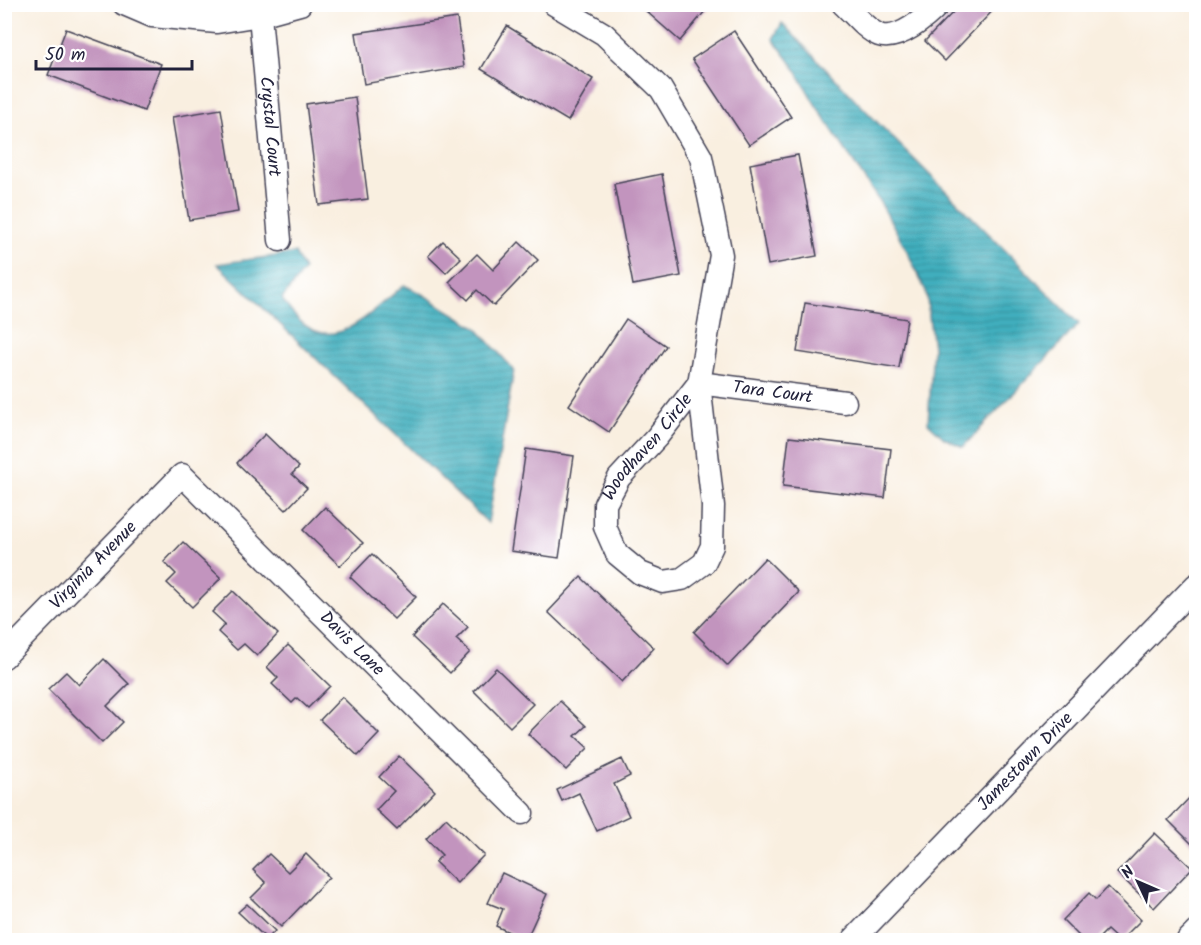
<svg xmlns="http://www.w3.org/2000/svg" width="1201" height="945" font-family="Kalam,sans-serif">
<defs>
<pattern id="water-rules" width="6" height="5" patternUnits="userSpaceOnUse" patternTransform="scale(1.5)"><rect width="6" height="5" fill="#41afbe"/><path d="M0 2.5h6" fill="none" stroke="#368e9c"/></pattern>
</defs>
<rect width="100%" height="100%" fill="#fff"/>
<filter id="ink" filterUnits="userSpaceOnUse"><feTurbulence type="fractalNoise" baseFrequency=".0167" numOctaves="2"/><feDisplacementMap in="SourceGraphic" scale="12" xChannelSelector="R" yChannelSelector="G"/><feConvolveMatrix kernelMatrix="1 2 1 2 8 2 1 2 1" color-interpolation-filters="sRGB"/></filter>
<filter id="wash" filterUnits="userSpaceOnUse"><feTurbulence type="fractalNoise" baseFrequency=".008" numOctaves="4" result="noise"/><feDisplacementMap in="SourceGraphic" scale="24" xChannelSelector="R" yChannelSelector="G"/><feGaussianBlur stdDeviation="1.35" result="paint"/><feColorMatrix in="noise" values="0 0 0 0 0 0 0 0 0 0 0 0 0 0 0 0 0 1.4 0 .05"/><feComposite in="paint" operator="in"/></filter>
<g filter="url(#wash)">
<rect width="100%" height="100%" fill="#f9efe0"/>
<g fill="url(#water-rules)" stroke="#32687c" stroke-width="1.5">
<path d="M 782,23 L 877,122 L 1079,324 L 963,447 L 944,438 L 928,423 L 933,348 L 926,292 L 906,249 L 881,204 L 815,104 L 792,64 L 773,39 Z"/>
<path d="M 295,253 L 304,270 L 282,299 C 324,365 360,322 404,285 L 422,294 L 476,327 L 514,370 L 488,523 L 217,264 Z"/>
</g>
<g id="blocks">
<g fill="#c294be">
<path d="M 638,4 L 711,4 L 680,41 Z"/>
<path d="M 961,4 L 999,4 L 945,61 L 925,41 Z"/>
<path d="M 457,18 L 464,67 L 364,84 L 356,33 Z"/>
<path d="M 507,26 L 593,79 L 568,121 L 481,69 Z"/>
<path d="M 66,29 L 161,64 L 144,111 L 48,75 Z"/>
<path d="M 734,31 L 791,117 L 749,145 L 692,59 Z"/>
<path d="M 355,97 L 368,199 L 319,205 L 306,104 Z"/>
<path d="M 221,109 L 238,212 L 189,220 L 172,117 Z"/>
<path d="M 798,155 L 817,256 L 768,265 L 750,164 Z"/>
<path d="M 662,174 L 681,276 L 633,285 L 614,184 Z"/>
<path d="M 443,241 L 461,258 L 446,273 L 428,256 Z"/>
<path d="M 519,242 L 538,260 L 494,306 L 477,290 L 468,300 L 449,282 L 477,254 L 493,270 Z"/>
<path d="M 805,303 L 907,319 L 899,368 L 797,352 Z"/>
<path d="M 626,319 L 666,346 L 609,432 L 569,405 Z"/>
<path d="M 265,434 L 299,467 L 292,474 L 307,488 L 286,510 L 237,463 Z"/>
<path d="M 789,437 L 891,449 L 885,498 L 783,486 Z"/>
<path d="M 526,449 L 574,456 L 559,558 L 511,551 Z"/>
<path d="M 325,507 L 363,543 L 340,566 L 303,530 Z"/>
<path d="M 183,542 L 221,578 L 192,607 L 167,583 L 176,574 L 164,562 Z"/>
<path d="M 372,554 L 416,597 L 394,619 L 350,577 Z"/>
<path d="M 765,558 L 799,592 L 728,666 L 694,632 Z"/>
<path d="M 581,577 L 654,648 L 622,682 L 548,612 Z"/>
<path d="M 233,591 L 278,634 L 257,656 L 244,644 L 237,650 L 218,632 L 225,624 L 212,612 Z"/>
<path d="M 443,604 L 468,627 L 456,639 L 470,652 L 450,673 L 412,637 Z"/>
<path d="M 288,645 L 330,686 L 308,708 L 297,698 L 292,703 L 272,684 L 278,678 L 267,667 Z"/>
<path d="M 104,659 L 129,684 L 107,706 L 123,722 L 102,743 L 48,689 L 66,672 L 79,685 Z"/>
<path d="M 496,668 L 533,704 L 510,727 L 474,691 Z"/>
<path d="M 342,697 L 379,734 L 358,756 L 320,720 Z"/>
<path d="M 560,701 L 586,726 L 575,736 L 588,748 L 566,770 L 528,734 Z"/>
<path d="M 399,756 L 435,791 L 397,830 L 376,810 L 394,791 L 379,777 Z"/>
<path d="M 622,759 L 630,776 L 614,784 L 629,816 L 597,831 L 579,793 L 562,801 L 557,790 Z"/>
<path d="M 1196,791 L 1196,848 L 1168,820 Z"/>
<path d="M 446,818 L 484,855 L 457,883 L 435,862 L 442,855 L 426,839 Z"/>
<path d="M 1155,833 L 1192,868 L 1154,908 L 1117,873 Z"/>
<path d="M 269,854 L 288,872 L 306,854 L 329,877 L 281,927 L 251,898 L 266,883 L 253,870 Z"/>
<path d="M 502,873 L 547,894 L 526,940 L 496,926 L 503,909 L 488,903 Z"/>
<path d="M 1108,887 L 1141,920 L 1121,940 L 1118,940 L 1107,930 L 1097,940 L 1083,940 L 1063,920 L 1089,893 L 1096,900 Z"/>
<path d="M 247,904 L 275,931 L 267,939 L 238,912 Z"/>
</g>
</g>
</g>
<g filter="url(#ink)">
<use href="#blocks" fill-opacity="0" stroke="#424154" stroke-width="1.5"/>
<g fill="none" stroke-linecap="round" stroke-linejoin="round">
<g stroke="#424154" stroke-width="25">
<g id="street">
<path d="M 124,4 L 152,16 L 217,22 L 260,15 L 300,4"/>
<path id="s1" d="M 554,4 L 604,34 L 661,89 L 701,157 L 721,255 L 699,383 L 713,506 L 712,546 L 704,563 L 682,579 L 663,582 L 640,573 L 617,554 L 605,527 L 605,504 L 619,478 L 657,437 L 699,383"/>
<path d="M 843,4 C 854,14 865,29 879,35 C 898,42 927,17 939,4"/>
<path id="s2" d="M 260,15 L 280,240"/>
<path id="s3" d="M 699,383 L 845,402"/>
<path id="s4" d="M 4,657 L 182,475 L 522,813"/>
<path id="s5" d="M 853,940 L 1196,585"/>
<path d="M 1188,940 L 1196,932"/>
</g>
</g>
<use href="#street" stroke="#fff" stroke-width="22"/>
</g>
</g>
<g text-anchor="middle" dominant-baseline="central" stroke-width="4.5" stroke-linejoin="round" paint-order="stroke">
<g font-size="18" fill="#22223b" stroke="#fff">
<text stroke="none"><textPath href="#s2" startOffset="112">Crystal Court</textPath></text>
<text stroke="none"><textPath href="#s3" startOffset="74">Tara Court</textPath></text>
<text stroke="none"><textPath href="#s1" startOffset="854">Woodhaven Circle</textPath></text>
<text stroke="none"><textPath href="#s4" startOffset="128">Virginia Avenue</textPath></text>
<text stroke="none"><textPath href="#s4" startOffset="494">Davis Lane</textPath></text>
<text stroke="none"><textPath href="#s5" startOffset="248">Jamestown Drive</textPath></text>
</g>
</g>
<rect width="1201" height="945" fill="none" stroke="#fff" stroke-width="24"/>
<g transform="translate(1138 882) rotate(314)" stroke="#ffffff" stroke-width="4.5" paint-order="stroke">
<path d="M0-4.5L10 22L0 15L-10 22Z" fill="#22223b"/>
<text y="-9" font-size="16" font-weight="bold" text-anchor="middle" fill="#22223b">N</text>
</g>
<path d="M36 60v9h156v-9" fill="none" stroke="#22223b" stroke-width="3"/>
<text x="45" y="60" font-size="18" fill="#22223b" stroke="#ffffff" stroke-width="4.5" paint-order="stroke">50 m</text>
</svg>
